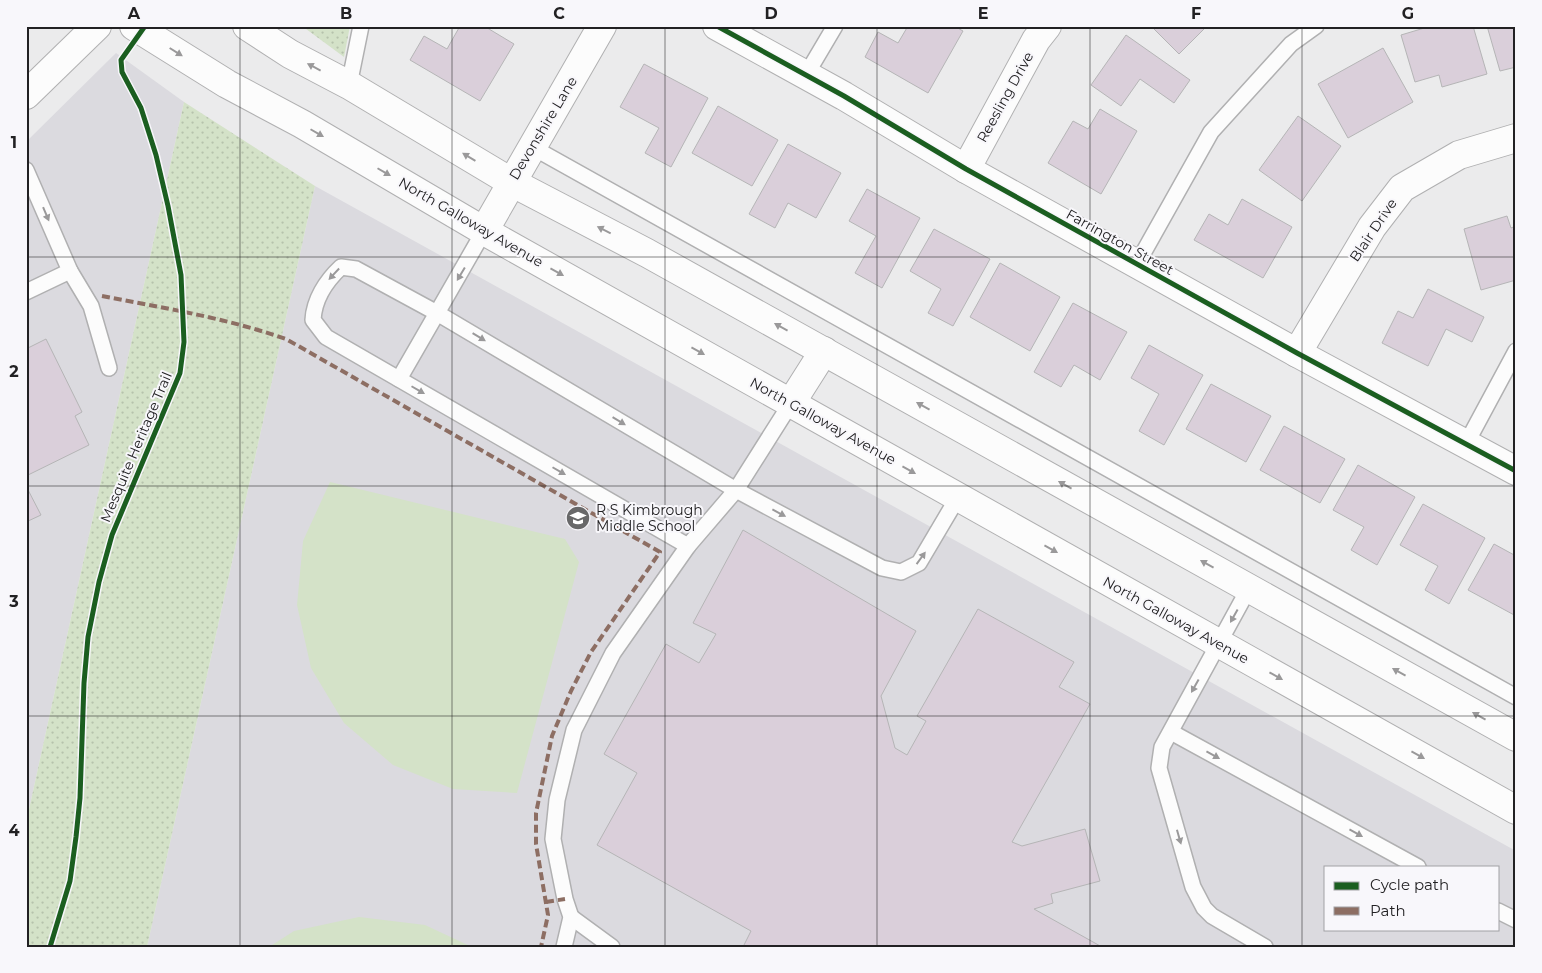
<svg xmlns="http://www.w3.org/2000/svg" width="1542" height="973" font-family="Montserrat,sans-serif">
<defs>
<pattern id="grass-dots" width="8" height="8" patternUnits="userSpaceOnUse" patternTransform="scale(1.25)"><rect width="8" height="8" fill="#d4e2c8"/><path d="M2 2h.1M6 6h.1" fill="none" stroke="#b6c2ac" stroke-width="1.8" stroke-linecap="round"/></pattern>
</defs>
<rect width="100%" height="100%" fill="#ebebec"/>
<g fill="#dbdadf" fill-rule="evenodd">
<path d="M 116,53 L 184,102 L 26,823 L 26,142 Z"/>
<path d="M 315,186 L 1516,851 L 1516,947 L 147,947 ZM 1326,867 L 1498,867 L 1498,929 L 1326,929 Z"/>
</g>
<g fill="url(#grass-dots)">
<path d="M 302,26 L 350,26 L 344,57 Z"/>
<path d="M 184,102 L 315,186 L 147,947 L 26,947 L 26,823 Z"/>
</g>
<g fill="#d4e2c8">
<path d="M 330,482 L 565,539 L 579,562 L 517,793 L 453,789 L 393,765 L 344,723 L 311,668 L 297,605 L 303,541 Z"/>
<path d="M 359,917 L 425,925 L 472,947 L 269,947 L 294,931 Z"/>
</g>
<g fill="#dacfda" stroke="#b5b5b6">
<path d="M 460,26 L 484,26 L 514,44 L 480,101 L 410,60 L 424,36 L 447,49 Z"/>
<path d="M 908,26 L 954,26 L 963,31 L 928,93 L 865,57 L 878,32 L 898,43 Z"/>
<path d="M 1151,26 L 1207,26 L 1179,54 Z"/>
<path d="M 1431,26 L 1473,26 L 1487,74 L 1442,87 L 1439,75 L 1415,82 L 1401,35 Z"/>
<path d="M 1487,26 L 1516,26 L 1516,67 L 1500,71 Z"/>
<path d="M 1126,35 L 1190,80 L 1174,103 L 1140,79 L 1121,106 L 1091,85 Z"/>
<path d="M 1383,48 L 1413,102 L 1348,138 L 1318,84 Z"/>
<path d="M 644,64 L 708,98 L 671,167 L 645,153 L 659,128 L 620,107 Z"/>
<path d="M 718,106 L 778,140 L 752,186 L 692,153 Z"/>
<path d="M 1100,109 L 1137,131 L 1101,194 L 1048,163 L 1073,121 L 1088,129 Z"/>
<path d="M 1298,116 L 1341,146 L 1302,201 L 1259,170 Z"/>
<path d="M 788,144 L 841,173 L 816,218 L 788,203 L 775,228 L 749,214 Z"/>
<path d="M 867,189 L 920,218 L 882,288 L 855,273 L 876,236 L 849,221 Z"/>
<path d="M 1242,199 L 1292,227 L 1263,278 L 1194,240 L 1209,214 L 1228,225 Z"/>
<path d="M 1507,216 L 1511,228 L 1516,226 L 1516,280 L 1481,290 L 1464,229 Z"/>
<path d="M 934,229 L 990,259 L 953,326 L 928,313 L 941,289 L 910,271 Z"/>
<path d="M 1000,263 L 1060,297 L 1030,351 L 970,317 Z"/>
<path d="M 1428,289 L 1484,317 L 1472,342 L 1446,329 L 1428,366 L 1382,343 L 1398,311 L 1413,318 Z"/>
<path d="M 1073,303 L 1127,332 L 1100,380 L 1074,365 L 1061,387 L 1034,372 Z"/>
<path d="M 46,339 L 82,412 L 75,416 L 89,445 L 26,476 L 26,349 Z"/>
<path d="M 1149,345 L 1203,375 L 1164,445 L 1139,431 L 1159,394 L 1131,378 Z"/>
<path d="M 1211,384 L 1271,416 L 1246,462 L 1186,429 Z"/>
<path d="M 1284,426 L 1345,459 L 1320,503 L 1260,470 Z"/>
<path d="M 1358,465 L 1415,497 L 1377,565 L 1351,550 L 1364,527 L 1333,510 Z"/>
<path d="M 26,486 L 41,515 L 26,522 Z"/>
<path d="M 1423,504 L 1485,538 L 1449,604 L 1425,590 L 1438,566 L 1400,545 Z"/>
<path d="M 743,530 L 916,631 L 881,696 L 895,748 L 907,755 L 926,721 L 917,716 L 978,609 L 1074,662 L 1059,687 L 1090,704 L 1012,842 L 1022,846 L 1085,829 L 1100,881 L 1051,894 L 1053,903 L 1034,909 L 1102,947 L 743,947 L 751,931 L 597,845 L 637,773 L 604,754 L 666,644 L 699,663 L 716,634 L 693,623 Z"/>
<path d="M 1494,544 L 1516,556 L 1516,616 L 1468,590 Z"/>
</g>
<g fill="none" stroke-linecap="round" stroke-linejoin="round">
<g stroke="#b0b0b1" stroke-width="18">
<g id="service">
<path d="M 806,75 L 835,26"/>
<path d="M 349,85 L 361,26"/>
<path d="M 532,147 L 1516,697"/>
<path d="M 26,170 L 70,271 L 26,292"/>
<path d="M 484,231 L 437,313 L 356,269 L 341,267 C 326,281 314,300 313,320 L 326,337 L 688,546 L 736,490 L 791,403"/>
<path d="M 1137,264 L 1211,132 L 1291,44 L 1316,26"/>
<path d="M 70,271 L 91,306 L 109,368"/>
<path d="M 399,379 L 437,313 L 736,490 L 882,568 L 901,572 L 919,563 L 958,497"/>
<path d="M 1466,444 L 1516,351"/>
<path d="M 1249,588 L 1162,747 L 1159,768 L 1193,887 L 1204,908 L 1212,916 L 1265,947"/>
<path d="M 1171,732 L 1418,867"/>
<path d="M 1498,911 L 1516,920"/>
<path d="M 571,917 L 612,947"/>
<path d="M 564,947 L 571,917 L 565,899 L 553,839 L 557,800 L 574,730 L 613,653 L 688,546"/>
</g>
</g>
<g stroke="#b0b0b1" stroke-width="30">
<g id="minor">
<path d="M 717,26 L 844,96 L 966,169 L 1297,353 L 1516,471"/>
<path d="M 26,95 L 97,26"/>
<path d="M 966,169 L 1036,40 L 1047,26"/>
<path d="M 484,231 L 602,26"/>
<path d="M 1297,353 L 1372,227 L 1402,188 L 1459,155 L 1516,138"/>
</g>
</g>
<g stroke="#b0b0b1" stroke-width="30">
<g id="secondary">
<path d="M 134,26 L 227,84 L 302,124 L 484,231 L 1516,810"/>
<path d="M 247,26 L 290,54 L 349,85 L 511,182 L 647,253 L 1516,737"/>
<path d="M 791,403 L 824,351"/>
</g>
</g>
<use href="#service" stroke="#fcfcfc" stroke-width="15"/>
<use href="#minor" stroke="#fcfcfc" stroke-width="28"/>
<use href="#secondary" stroke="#fcfcfc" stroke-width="28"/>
<g stroke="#8d6e63" stroke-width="4" stroke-dasharray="8 4" stroke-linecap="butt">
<path d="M 102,296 C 164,308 226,318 286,339 L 660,552 L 591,652 L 571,691 L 552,736 L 536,813 L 536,844 L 548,915 L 541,947"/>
<path d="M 546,902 L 565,899"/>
</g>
<g stroke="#f8f7fb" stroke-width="8">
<g id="cycleway">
<path d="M 717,26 L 844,96 L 966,169 L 1297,353 L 1516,471"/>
<path d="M 50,947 L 70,881 L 76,837 L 80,798 L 84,683 L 88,637 L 99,582 L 112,535 L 180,373 L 184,342 L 181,275 L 168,206 L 156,155 L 141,108 L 122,72 L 121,60 L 145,26"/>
</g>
</g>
<use href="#cycleway" stroke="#1b5e20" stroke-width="5"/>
</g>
<defs><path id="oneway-solid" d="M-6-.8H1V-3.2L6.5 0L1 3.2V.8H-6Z" transform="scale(1.25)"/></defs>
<g fill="#9a999a">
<use href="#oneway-solid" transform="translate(176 52) rotate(32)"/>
<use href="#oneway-solid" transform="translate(314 67) rotate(-152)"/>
<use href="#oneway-solid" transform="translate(317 133) rotate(30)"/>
<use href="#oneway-solid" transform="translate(469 157) rotate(-149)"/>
<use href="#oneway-solid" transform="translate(384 172) rotate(30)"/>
<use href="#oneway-solid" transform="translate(46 214) rotate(67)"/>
<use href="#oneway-solid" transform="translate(604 230) rotate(-153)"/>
<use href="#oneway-solid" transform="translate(557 272) rotate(29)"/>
<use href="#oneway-solid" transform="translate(334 274) rotate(133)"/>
<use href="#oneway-solid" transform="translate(461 274) rotate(121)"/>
<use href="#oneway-solid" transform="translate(781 327) rotate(-151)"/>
<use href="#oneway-solid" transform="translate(479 337) rotate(31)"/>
<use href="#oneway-solid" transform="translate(698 351) rotate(29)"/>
<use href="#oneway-solid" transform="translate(418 390) rotate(30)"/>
<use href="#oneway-solid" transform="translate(923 406) rotate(-151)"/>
<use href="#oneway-solid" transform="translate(619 421) rotate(31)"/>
<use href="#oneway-solid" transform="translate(909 470) rotate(29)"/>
<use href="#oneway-solid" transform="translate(559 471) rotate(30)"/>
<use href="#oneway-solid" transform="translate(1065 485) rotate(-151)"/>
<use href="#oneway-solid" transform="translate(779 513) rotate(28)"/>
<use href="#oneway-solid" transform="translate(1051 549) rotate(29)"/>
<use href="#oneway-solid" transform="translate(921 558) rotate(-54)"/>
<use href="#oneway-solid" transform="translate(1207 564) rotate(-151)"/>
<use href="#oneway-solid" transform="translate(1234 616) rotate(119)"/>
<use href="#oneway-solid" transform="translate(1399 672) rotate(-151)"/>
<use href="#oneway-solid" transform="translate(1276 676) rotate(29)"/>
<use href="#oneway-solid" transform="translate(1195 686) rotate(119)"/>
<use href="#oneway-solid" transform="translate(1479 716) rotate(-151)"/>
<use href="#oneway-solid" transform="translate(1213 755) rotate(29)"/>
<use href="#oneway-solid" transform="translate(1418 755) rotate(29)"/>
<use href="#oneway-solid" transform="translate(1356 833) rotate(29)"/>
<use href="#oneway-solid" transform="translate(1179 837) rotate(74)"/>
</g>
<path fill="none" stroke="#222123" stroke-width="1" stroke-opacity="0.55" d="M 240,26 L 240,947M 452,26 L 452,947M 665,26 L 665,947M 877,26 L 877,947M 1090,26 L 1090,947M 1302,26 L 1302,947M 26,257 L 1516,257M 26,486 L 1516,486M 26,716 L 1516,716"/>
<defs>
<g id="school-disc" transform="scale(1.25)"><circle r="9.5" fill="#686869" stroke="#f8f7fb"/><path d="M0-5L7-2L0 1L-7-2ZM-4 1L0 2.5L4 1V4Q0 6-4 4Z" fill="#fff"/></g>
</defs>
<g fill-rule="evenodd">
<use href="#school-disc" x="578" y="518"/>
</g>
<g text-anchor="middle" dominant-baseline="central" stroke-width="4" stroke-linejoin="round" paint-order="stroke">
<g font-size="14" fill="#222123" stroke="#f8f7fb">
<text transform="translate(1005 97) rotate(-61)">Reesling Drive</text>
<text transform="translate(543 128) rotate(-59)">Devonshire Lane</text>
<text transform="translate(471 222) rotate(30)">North Galloway Avenue</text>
<text transform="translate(1373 230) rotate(-56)">Blair Drive</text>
<text transform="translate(1120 242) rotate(29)">Farrington Street</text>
<text transform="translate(823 421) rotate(29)">North Galloway Avenue</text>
<text transform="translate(136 447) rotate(-67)">Mesquite Heritage Trail</text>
<text transform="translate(1176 620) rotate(29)">North Galloway Avenue</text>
</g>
<g font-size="14" fill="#222123" stroke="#f8f7fb" text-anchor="start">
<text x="596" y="510">R S Kimbrough<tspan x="596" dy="16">Middle School</tspan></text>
</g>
</g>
<rect width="1542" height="973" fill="none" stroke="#f8f7fb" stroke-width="55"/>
<rect x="1324" y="866" width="175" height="65" fill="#f8f7fb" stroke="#a2a1a5"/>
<rect x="1334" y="882" width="25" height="8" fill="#1b5e20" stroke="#a2a1a5"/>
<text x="1370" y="890" font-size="15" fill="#222123">Cycle path</text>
<rect x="1334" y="907" width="25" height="8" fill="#8d6e63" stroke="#a2a1a5"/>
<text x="1370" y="916" font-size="15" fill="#222123">Path</text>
<rect x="28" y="28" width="1486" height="918" fill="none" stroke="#222123" stroke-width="2"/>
<g font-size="16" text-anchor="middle" font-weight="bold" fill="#222123">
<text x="134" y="19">A</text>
<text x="346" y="19">B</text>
<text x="559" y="19">C</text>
<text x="771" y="19">D</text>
<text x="983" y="19">E</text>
<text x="1196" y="19">F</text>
<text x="1408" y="19">G</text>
<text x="14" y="148">1</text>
<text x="14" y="377">2</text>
<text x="14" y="607">3</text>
<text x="14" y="836">4</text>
</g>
</svg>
